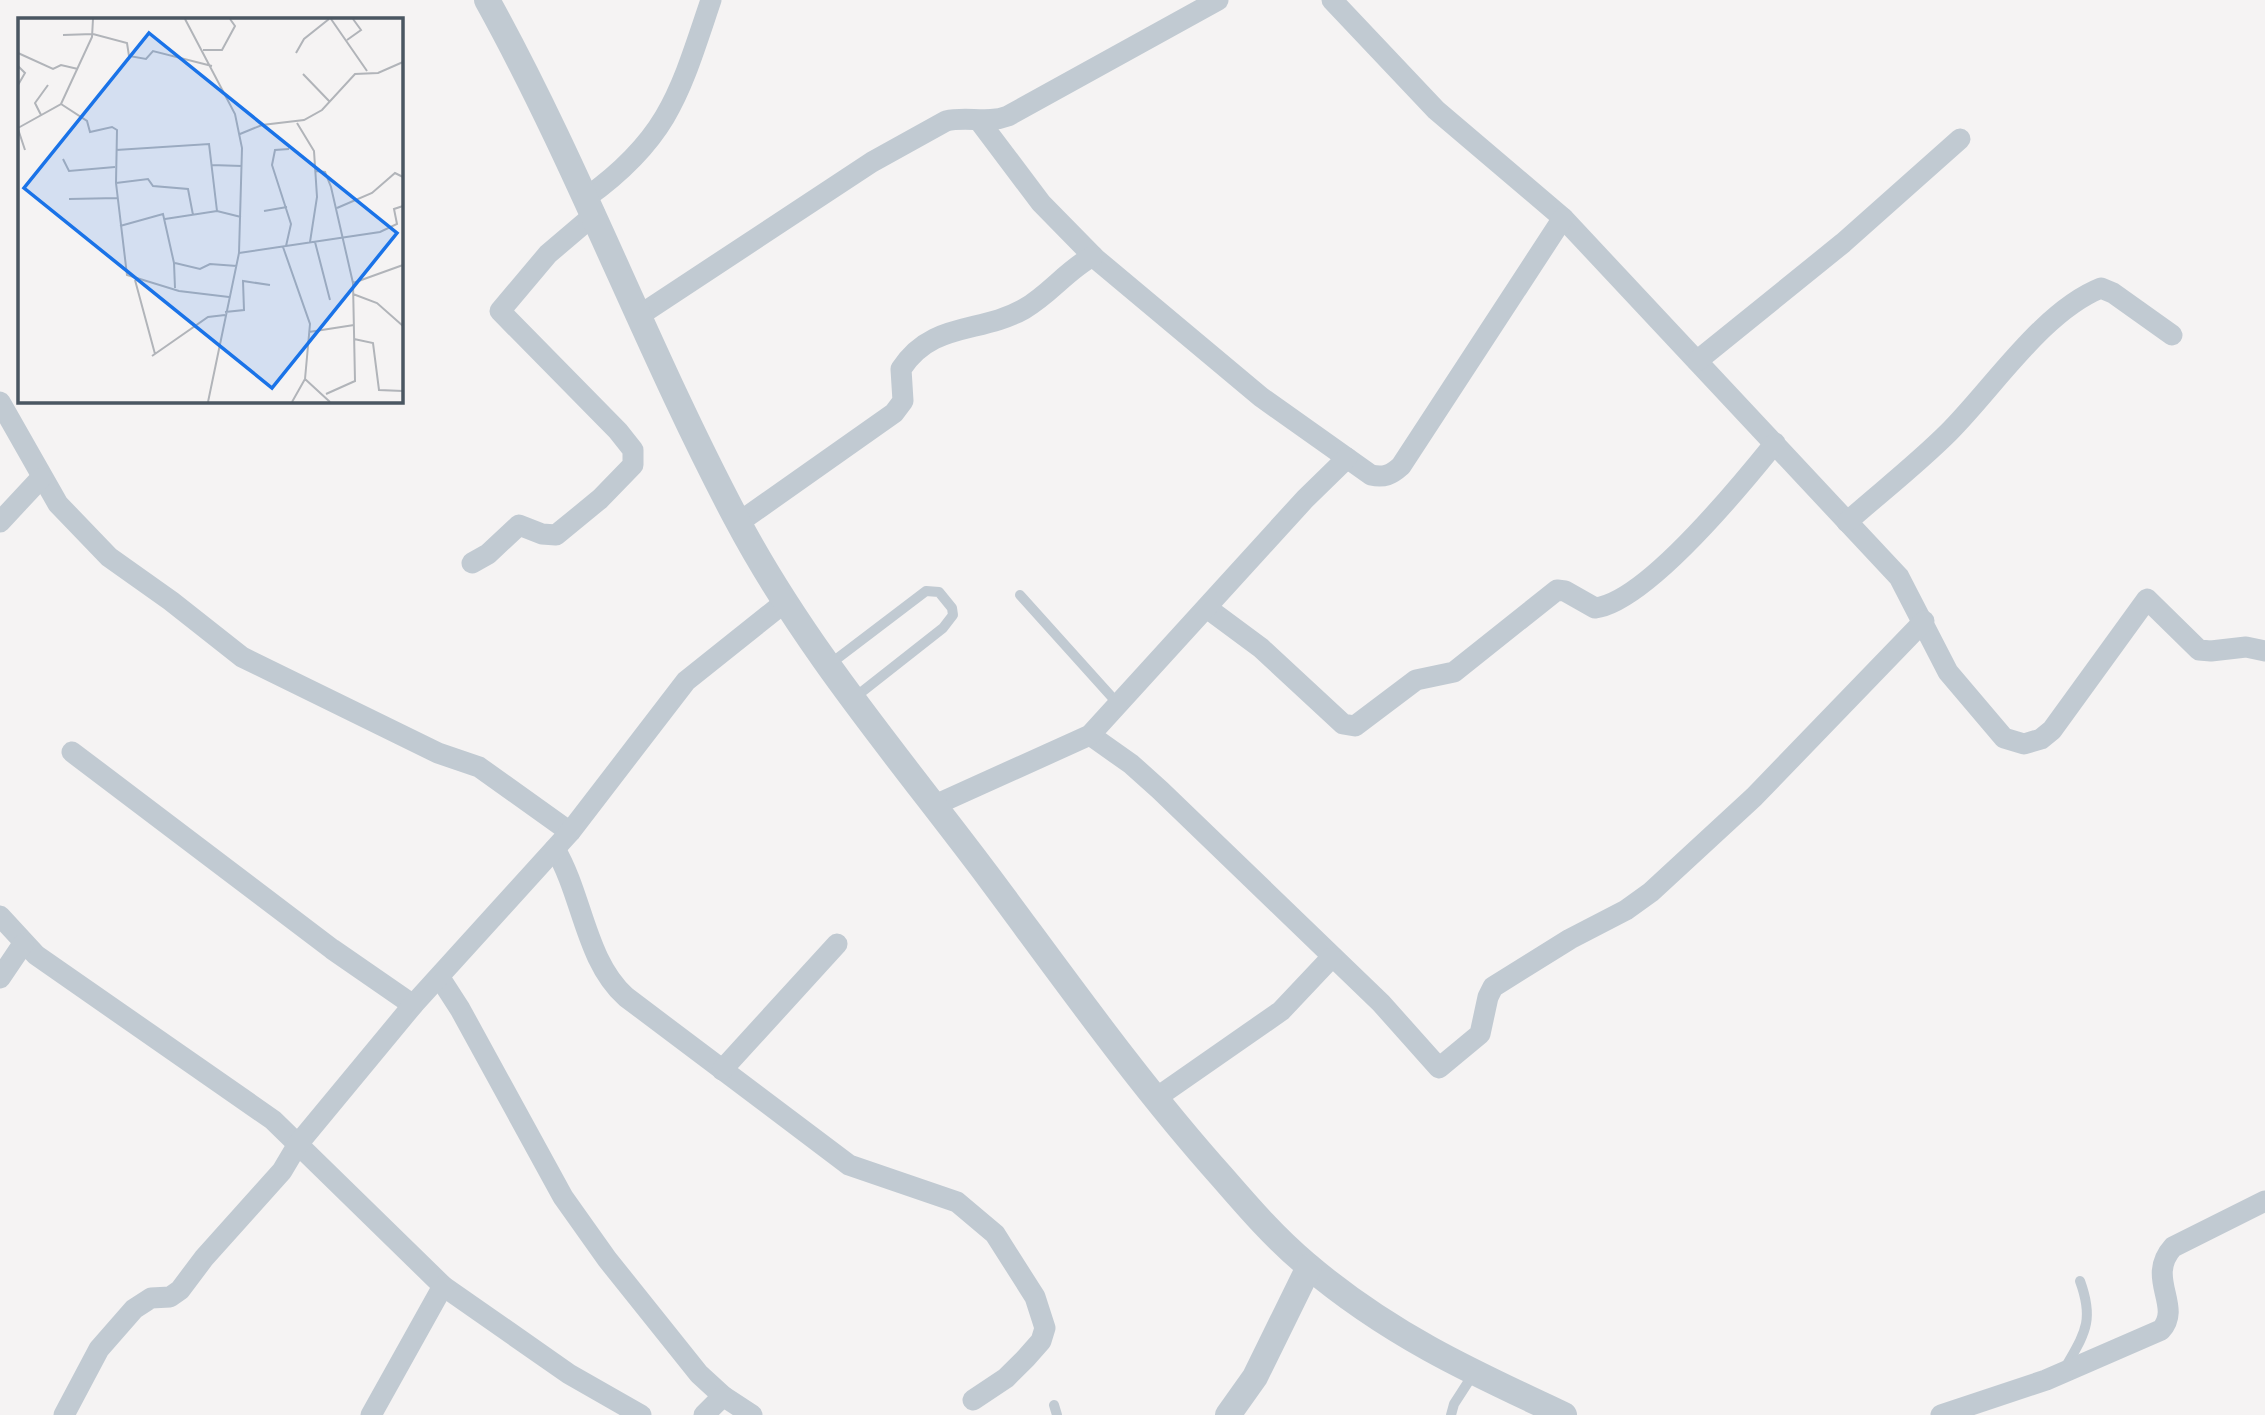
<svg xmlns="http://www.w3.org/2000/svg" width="2265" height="1415" font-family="Arial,sans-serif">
<rect width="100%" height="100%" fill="#f5f3f3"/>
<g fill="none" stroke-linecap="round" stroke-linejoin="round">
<g stroke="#c1cad2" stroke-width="10">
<path d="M 1020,595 L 1119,705"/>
<path d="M 830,664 L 926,591 L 939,592 L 952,608 L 953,615 L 943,628 L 854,698"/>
<path d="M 2064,1370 C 2084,1334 2095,1322 2080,1281"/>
<path d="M 1054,1405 L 1057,1415"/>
<path d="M 1451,1415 L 1454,1404 L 1474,1373"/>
</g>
<g stroke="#c1cad2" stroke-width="21">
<path d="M 1332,0 L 1436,110 L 1563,218 L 1899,577 L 1948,672 L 2004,738 L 2024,744 L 2041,739 L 2052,730 L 2147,599 L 2199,650 L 2211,651 L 2246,647 L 2265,651"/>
<path d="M 980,122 L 1041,203 L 1096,259 L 1261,397 L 1371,475 C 1384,478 1391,475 1401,466 L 1563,218"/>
<path d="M 587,197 C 669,138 680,92 711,0"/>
<path d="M 640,315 L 872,162 L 946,121 C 967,116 987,124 1008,116 L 1218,0"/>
<path d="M 1697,361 L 1843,243 L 1960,139"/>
<path d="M 0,402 L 58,504 L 109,557 L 171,601 L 242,657 L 438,753 L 479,767 L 570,832"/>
<path d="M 0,522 L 41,478"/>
<path d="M 1847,522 C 1881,492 1917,464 1949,432 C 1993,388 2043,311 2101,288 L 2113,293 L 2172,335"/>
<path d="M 738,523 L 894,413 L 903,401 L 901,369 C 932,321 980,334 1024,309 C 1050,294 1067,270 1093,256"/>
<path d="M 472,563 L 488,554 L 519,525 L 542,534 L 556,535 L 600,499 L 633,465 L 633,450 L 618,431 L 500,311 L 548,254 L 595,214"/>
<path d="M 1207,608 L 1261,648 L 1343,724 L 1355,726 L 1416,680 L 1454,672 L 1557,590 L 1565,591 L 1595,608 C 1646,602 1742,484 1775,443"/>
<path d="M 1090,735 L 1131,764 L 1160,790 L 1381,1003 L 1439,1068 L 1480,1034 L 1488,997 L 1493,987 L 1570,939 L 1626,910 L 1651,892 L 1754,797 L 1924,621"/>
<path d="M 72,752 L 332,949 L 413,1005"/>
<path d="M 935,805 L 1090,735 L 1305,499 L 1347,458"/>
<path d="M 555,849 C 583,896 585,960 626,997 L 849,1165 L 957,1202 L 995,1234 L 1035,1297 L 1045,1328 L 1041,1341 L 1026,1358 L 1006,1378 L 973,1400"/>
<path d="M 0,916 L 36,955 L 273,1120 L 443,1286 L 569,1374 L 641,1415"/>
<path d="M 0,978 L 23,944"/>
<path d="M 440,978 L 460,1009 L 563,1197 L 607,1259 L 699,1374 L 723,1396 L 752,1415"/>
<path d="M 722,1070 L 837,944"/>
<path d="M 1156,1098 L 1281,1011 L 1331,958"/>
<path d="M 64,1415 L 99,1349 L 134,1309 L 151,1298 L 170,1297 L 180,1290 L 204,1258 L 282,1171 L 298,1144 L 413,1005 L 570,832 L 686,681 L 785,602"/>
<path d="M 371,1415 L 443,1286"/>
<path d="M 704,1415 L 723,1396"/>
<path d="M 1941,1415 L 2046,1380 L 2161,1330 C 2183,1306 2145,1278 2173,1247 L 2265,1201"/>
</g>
<g stroke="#c1cad2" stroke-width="26">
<path d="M 487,0 C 580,168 646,348 736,518 C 804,647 901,760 988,876 C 1064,978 1138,1083 1223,1178 C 1249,1208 1275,1238 1306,1264 C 1387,1333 1469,1371 1564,1415"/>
<path d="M 1228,1415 L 1255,1377 L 1309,1267"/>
</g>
</g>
<g transform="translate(18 18)">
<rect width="385" height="385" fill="#f5f3f3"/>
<path fill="none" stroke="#b1b4b9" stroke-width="2" d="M 167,1 L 217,96 L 224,130 L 221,235 L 190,384M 313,1 L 349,53M 45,17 L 75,16 L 109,25 L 111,38 L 128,41 L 135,33 L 194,48M 329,22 L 343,12 L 335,1M 185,32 L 204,32 L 217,8 L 212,1M 0,35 L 35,51 L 43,47 L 60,51M 278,35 L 286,21 L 311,1M 0,48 L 7,55 L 0,67M 285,56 L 312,84M 43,86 L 69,103 L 72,114 L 94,109 L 99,112 L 98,165 L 109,257 L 161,273 L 211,279M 23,97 L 17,85 L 30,67M 279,105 L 296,133 L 299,179 L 292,224M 0,110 L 43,86 L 74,19 L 75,1M 0,111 L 7,132M 222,116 L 244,107 L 286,102 L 304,92 L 337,56 L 360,55 L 385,44M 98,132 L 191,126 L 199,193M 45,141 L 51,153 L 97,149M 193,147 L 224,148M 298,153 L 307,154 L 313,169 L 335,265 L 337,363 L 308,376M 98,165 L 130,161 L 135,168 L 170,171 L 175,197M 51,181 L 100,180M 319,190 L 354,175 L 377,155 L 385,159M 246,193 L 269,189M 147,201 L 199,193 L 223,199M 102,208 L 145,196 L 156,245 L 157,270M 297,224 L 312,282M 268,228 L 273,206 L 254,147 L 257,132 L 271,131M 265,229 L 292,306 L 287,361 L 274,384M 221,235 L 362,214 L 379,206 L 376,191 L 385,188M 157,245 L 182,251 L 192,246 L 219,248M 117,262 L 137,336M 335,265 L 385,247M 335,276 L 359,285 L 385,308M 207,294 L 226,292 L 225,263 L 252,267M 291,314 L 336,307M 336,321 L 355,325 L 361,372 L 385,373M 134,338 L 190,299 L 207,297M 287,361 L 312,384"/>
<path fill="#1a73e8" fill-opacity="0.15" stroke="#1a73e8" stroke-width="3.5" d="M 131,15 L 379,215 L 254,370 L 6,170 Z"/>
<rect width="385" height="385" fill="none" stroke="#4a5661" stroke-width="3.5"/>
</g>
</svg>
